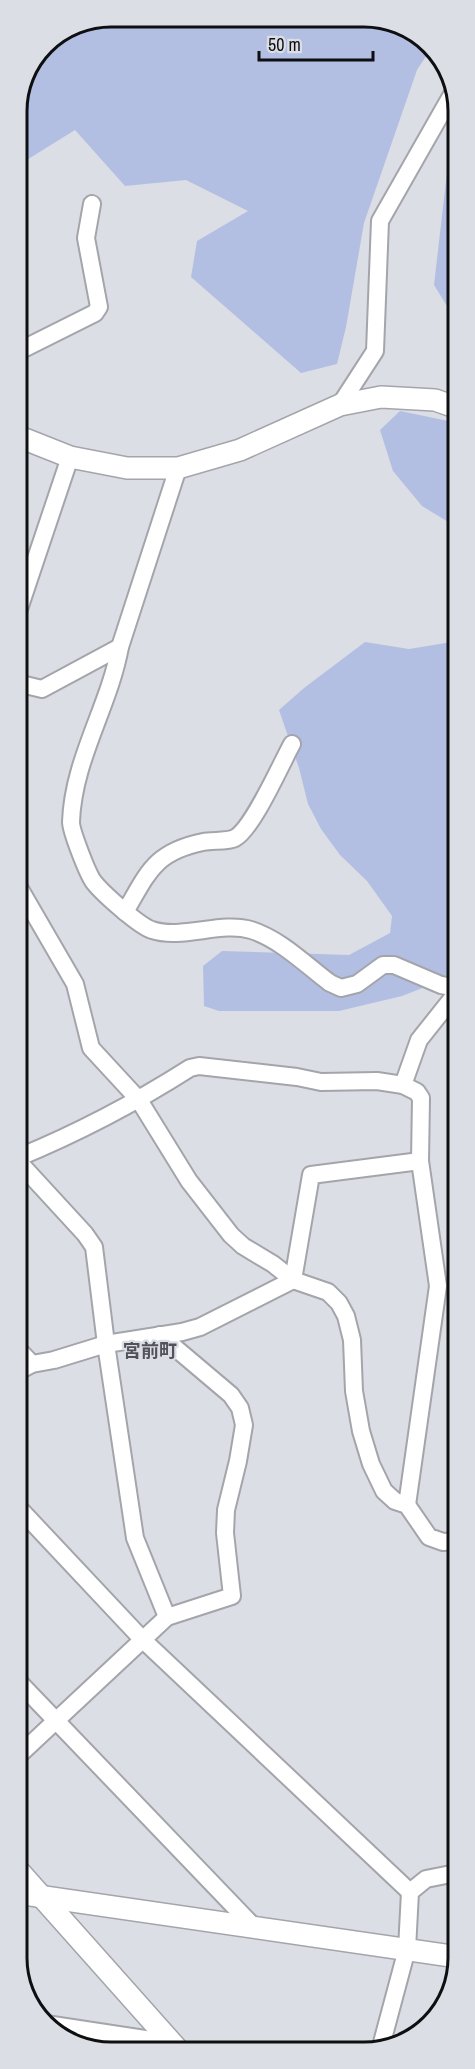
<svg xmlns="http://www.w3.org/2000/svg" width="475" height="2069" font-family="'Archivo Narrow','Noto Sans JP',sans-serif">
<rect width="100%" height="100%" fill="#dcdee5"/>
<g fill="#b3bfe2">
<path d="M 111,17 L 388,20 L 432,47 L 417,70 L 364,223 L 346,327 L 337,364 L 301,373 L 191,277 L 197,241 L 248,211 L 186,180 L 125,186 L 75,130 L 17,166 L 17,105 L 44,44 Z"/>
<path d="M 458,128 L 458,324 L 434,285 L 451,138 Z"/>
<path d="M 400,411 L 458,423 L 458,528 L 422,506 L 393,471 L 380,430 Z"/>
<path d="M 458,641 L 458,974 L 402,996 L 339,1011 L 219,1011 L 204,1006 L 203,966 L 222,951 L 349,955 L 390,933 L 392,916 L 367,881 L 340,855 L 321,829 L 308,804 L 299,768 L 279,710 L 304,688 L 365,642 L 409,649 Z"/>
</g>
<g fill="none" stroke-linecap="round" stroke-linejoin="round">
<g stroke="#a3a5ab" stroke-width="20">
<g id="minor">
<path d="M 17,352 L 95,313 L 99,307 L 86,238 L 92,204"/>
<path d="M 340,405 L 375,351 L 380,221 L 454,91"/>
<path d="M 178,468 L 120,647 C 109,707 73,760 71,822 C 71,831 87,872 93,881 C 101,892 139,926 152,930 C 182,940 221,921 251,930 C 280,939 306,965 330,983 L 341,988 L 357,984 L 383,965 L 394,965 L 441,985 L 458,988"/>
<path d="M 17,615 L 70,457"/>
<path d="M 17,683 L 42,689 L 120,647"/>
<path d="M 17,884 L 75,984 L 91,1048 L 139,1100 L 189,1181 L 231,1235 L 243,1246 L 273,1264 L 293,1280 L 328,1292 L 339,1303 L 346,1316 L 352,1340 L 354,1391 L 361,1431 L 371,1464 L 384,1491 L 395,1501 L 407,1505 L 429,1537 L 443,1542 L 458,1541"/>
<path d="M 125,912 C 148,873 154,852 203,842 C 212,840 227,842 235,838 C 253,828 281,764 292,744"/>
<path d="M 403,1085 L 419,1040 L 458,991"/>
<path d="M 17,1158 C 78,1133 135,1103 190,1068 L 199,1066 L 297,1077 L 321,1082 L 377,1081 L 403,1085 L 417,1092 L 421,1098 L 420,1161 L 438,1286 L 407,1505"/>
<path d="M 17,1160 L 85,1234 L 94,1247 L 106,1344 L 135,1538 L 167,1617"/>
<path d="M 293,1280 L 311,1175 L 420,1161"/>
<path d="M 17,1348 L 32,1364"/>
<path d="M 17,1372 L 32,1364 L 54,1360 L 106,1344 L 182,1332 L 200,1327 L 293,1280"/>
<path d="M 17,1506 L 142,1639 L 410,1892"/>
<path d="M 17,1680 L 253,1926"/>
<path d="M 17,1757 L 167,1617 L 232,1596 L 225,1533 L 226,1510 L 238,1461 L 244,1425 L 240,1408 L 231,1395 L 160,1335"/>
<path d="M 46,2024 L 158,2041 L 174,2049"/>
<path d="M 380,2050 L 407,1949 L 410,1892 L 426,1879 L 456,1873 L 458,1870"/>
</g>
</g>
<g stroke="#a3a5ab" stroke-width="24">
<g id="tertiary">
<path d="M 17,436 L 70,457 L 127,468 L 178,468 L 240,450 L 340,405 L 381,397 L 435,400 L 458,408"/>
<path d="M 17,1869 L 179,2051"/>
<path d="M 17,1893 L 458,1957"/>
</g>
</g>
<use href="#minor" stroke="#fff" stroke-width="16"/>
<use href="#tertiary" stroke="#fff" stroke-width="21"/>
</g>
<g text-anchor="middle" dominant-baseline="central" stroke-width="4.5" stroke-linejoin="round" paint-order="stroke">
<g font-size="18" font-weight="bold" fill="#515358" stroke="#dcdee5">
<text x="150" y="1350">宮前町</text>
</g>
</g>
<path d="M0 0H475V2069H0ZM111 27H364A84 84 0 0 1 448 111V1958A84 84 0 0 1 364 2042H111A84 84 0 0 1 27 1958V111A84 84 0 0 1 111 27Z" fill="#dcdee5" fill-rule="evenodd"/>
<path fill="none" stroke="#0e0f11" stroke-width="3" d="M111 27H364A84 84 0 0 1 448 111V1958A84 84 0 0 1 364 2042H111A84 84 0 0 1 27 1958V111A84 84 0 0 1 111 27Z"/>
<path d="M259 51v9h114v-9" fill="none" stroke="#0e0f11" stroke-width="3"/>
<text x="268" y="51" font-size="18" fill="#0e0f11" stroke="#dcdee5" stroke-width="4.5" paint-order="stroke">50 m</text>
</svg>
